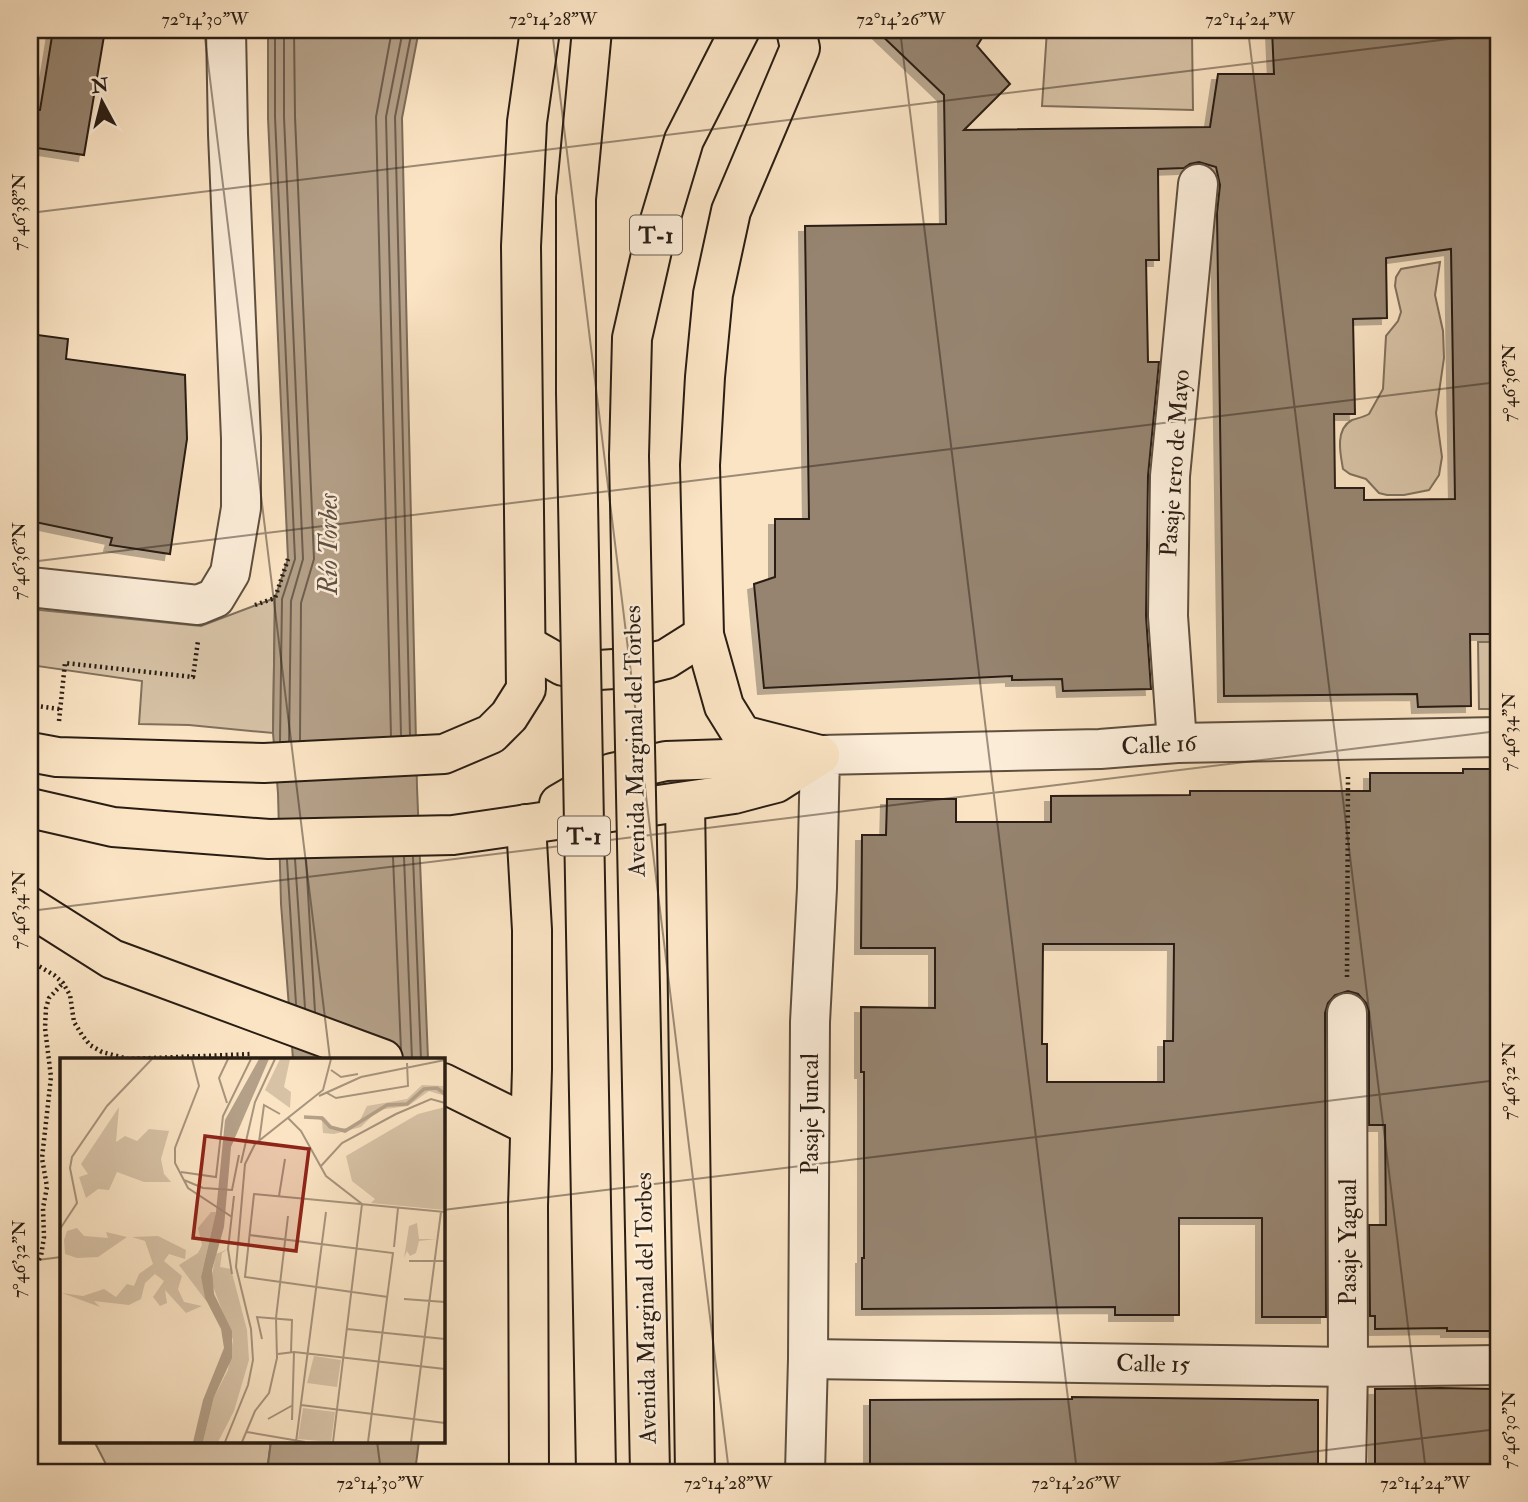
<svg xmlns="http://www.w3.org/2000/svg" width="1528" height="1502" font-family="'IM FELL Double Pica',serif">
<defs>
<filter id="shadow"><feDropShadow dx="-6" dy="6" stdDeviation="0" flood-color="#0004"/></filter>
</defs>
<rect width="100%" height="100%" fill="#fbe4c4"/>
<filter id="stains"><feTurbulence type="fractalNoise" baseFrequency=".00286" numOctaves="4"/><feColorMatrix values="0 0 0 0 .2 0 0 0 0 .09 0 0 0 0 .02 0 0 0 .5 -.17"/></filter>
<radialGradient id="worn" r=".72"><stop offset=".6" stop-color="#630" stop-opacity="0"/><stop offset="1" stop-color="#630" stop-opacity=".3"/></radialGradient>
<g fill="#d7c2a6" stroke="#80705c" stroke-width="2">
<path d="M 1047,30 L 1192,33 L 1193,110 L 1042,106 Z"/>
<path d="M 1440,262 L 1435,295 L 1443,331 L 1444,358 L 1436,413 L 1442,457 L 1439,475 L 1429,490 L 1404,495 L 1387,495 L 1379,493 L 1366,479 L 1350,474 L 1343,469 C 1340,453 1335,429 1352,420 C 1358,418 1364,417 1369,414 L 1383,389 L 1386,336 L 1398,321 L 1401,312 L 1395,286 L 1396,277 L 1401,269 Z"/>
<path d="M 275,598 L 273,733 L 189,725 L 139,724 L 142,681 L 30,665 L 30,609 L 201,626 Z"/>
<path d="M 1478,642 L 1498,642 L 1498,709 L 1479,709 Z"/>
<path d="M 94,1441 L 271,1441 L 267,1472 L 110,1472 Z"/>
</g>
<g fill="#b4a088" stroke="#7c6c59" stroke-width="2">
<path d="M 268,30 L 419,30 L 402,118 L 417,787 L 428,1059 L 293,1059 L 281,904 L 278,793 L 273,733 L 275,598 L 288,559 L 268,118 Z"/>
<path d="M 271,1441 L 419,1441 L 415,1472 L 267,1472 Z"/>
</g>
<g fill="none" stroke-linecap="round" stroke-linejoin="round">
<g stroke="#6e5e4e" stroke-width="2">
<path d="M 275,30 L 275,117 L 295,559 L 282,599 L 280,741"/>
<path d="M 284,30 L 284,117 L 303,559 L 291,601 L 289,741"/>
<path d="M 294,30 L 295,117 L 314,559 L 301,603 L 300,740"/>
<path d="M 401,735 L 386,117 L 403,30"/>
<path d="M 410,735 L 395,117 L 412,30"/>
<path d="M 391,736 L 376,117 L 392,30"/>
<path d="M 393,857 L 401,1050"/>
<path d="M 404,857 L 412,1059"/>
<path d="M 413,857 L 421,1059"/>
<path d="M 295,859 L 305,1008"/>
<path d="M 306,859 L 315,1012"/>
<path d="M 287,860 L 296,1004"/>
</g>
</g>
<g fill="#96846f" stroke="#291d13" stroke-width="2" fill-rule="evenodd" filter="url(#shadow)">
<path d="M 53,30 L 105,30 L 84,155 L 30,147 L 30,109 L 40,110 Z"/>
<path d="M 876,30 L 987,30 L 977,46 L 1010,84 L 964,130 L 1210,127 L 1218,74 L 1274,74 L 1272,30 L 1498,30 L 1498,634 L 1470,634 L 1471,706 L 1418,707 L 1417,694 L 1224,696 L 1218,283 L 1217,213 L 1220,185 L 1216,167 L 1199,162 L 1190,164 L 1184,168 L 1158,169 L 1159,260 L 1146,260 L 1148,362 L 1159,362 L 1148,476 L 1146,616 L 1151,689 L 1063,691 L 1062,679 L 1012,680 L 1012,676 L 764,688 L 754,584 L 775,577 L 775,519 L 809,519 L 805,226 L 946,224 L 944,95 ZM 1451,249 L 1455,499 L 1364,500 L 1364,488 L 1335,488 L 1334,414 L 1355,414 L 1353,319 L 1387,318 L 1386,258 Z"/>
<path d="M 30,334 L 68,339 L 66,359 L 185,375 L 187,439 L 170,554 L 110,545 L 112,538 L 30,521 Z"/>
<path d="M 1463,769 L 1498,769 L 1495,966 L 1498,966 L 1498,1331 L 1447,1331 L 1447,1328 L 1375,1329 L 1375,1316 L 1370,1316 L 1369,1225 L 1386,1225 L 1385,1125 L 1369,1125 L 1369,1012 L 1366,1003 L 1358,994 L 1348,991 L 1335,995 L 1328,1003 L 1325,1013 L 1326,1317 L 1262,1317 L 1262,1218 L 1179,1218 L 1179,1315 L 1115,1315 L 1115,1307 L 862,1309 L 862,1258 L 864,1258 L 864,1072 L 861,1072 L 861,1007 L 935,1008 L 935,948 L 861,948 L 862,835 L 886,835 L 887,799 L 956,799 L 956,822 L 1051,822 L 1051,796 L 1190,795 L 1190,791 L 1370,791 L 1370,773 L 1463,773 ZM 1043,944 L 1174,944 L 1173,1041 L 1164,1041 L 1164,1082 L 1047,1082 L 1047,1044 L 1042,1044 Z"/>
<path d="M 1440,1388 L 1498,1389 L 1498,1472 L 1375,1472 L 1375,1389 Z"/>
<path d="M 1072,1397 L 1318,1400 L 1318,1464 L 1234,1465 L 1234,1472 L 870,1472 L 870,1400 L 1072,1399 Z"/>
</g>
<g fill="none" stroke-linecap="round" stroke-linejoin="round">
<g stroke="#5e4f3f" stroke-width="42">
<g id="minor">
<path d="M 30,587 L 198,605 L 215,598 L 230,573 L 241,508 L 241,438 L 228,134 L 226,30"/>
<path d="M 1177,743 L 1168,616 L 1170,476 L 1198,184"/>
<path d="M 808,1359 L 1348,1367 L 1498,1365"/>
<path d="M 805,1472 L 808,1359 L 810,1022 L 817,888 L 820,755 L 1100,749 L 1177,743 L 1498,737"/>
<path d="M 1346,1472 L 1348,1367 L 1347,1013"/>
</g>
</g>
<g stroke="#291d13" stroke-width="42">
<g id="highway">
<path d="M 796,30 L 800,48 L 731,211 L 713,294 L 705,377 L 700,465 L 704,635 L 724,706 L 742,735 L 820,755"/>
<path d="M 576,199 L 592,30"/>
<path d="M 629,456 L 632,338 L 655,237 L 684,140 L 740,30"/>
<path d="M 526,645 L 563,666 L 599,670 L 629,668 L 666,659 L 704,635"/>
<path d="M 30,752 L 57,757 L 264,763 L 444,754 L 491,734 L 509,716 L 526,689 L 521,246 L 527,122 L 540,30"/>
<path d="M 685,802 L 695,1472"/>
<path d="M 559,804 L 612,773 L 666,761 L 783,757"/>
<path d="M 30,808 L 113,827 L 269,839 L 453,835 L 734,794 L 776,783 L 820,755"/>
<path d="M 526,824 L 532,930 L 532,1069 L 528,1206 L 529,1472"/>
<path d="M 30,907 L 112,959 L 383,1059"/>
<path d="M 443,1083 L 530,1126"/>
</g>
</g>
<g stroke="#291d13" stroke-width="4.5" stroke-dasharray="2 3.5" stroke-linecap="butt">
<path d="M 255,605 L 275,598 L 288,559"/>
<path d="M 30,705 L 60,709"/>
<path d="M 59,721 L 65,663 L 193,677 L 198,641"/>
<path d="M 30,961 L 54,975 L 63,983 L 70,995 L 74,1022 L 82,1035 L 90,1045 L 102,1052 L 128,1059 L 252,1054"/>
<path d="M 1347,977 L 1348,776"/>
<path d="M 30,1291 L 35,1266 L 41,1256 L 44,1237 L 43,1208 L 47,1187 L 42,1158 L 51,1077 L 45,1028 L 46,1008 L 49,998 L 63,983"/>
</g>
<use href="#minor" stroke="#fcedd9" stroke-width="38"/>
<use href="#highway" stroke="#fbe4c4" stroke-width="38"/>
<g stroke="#291d13" stroke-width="42" stroke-linecap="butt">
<g id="highway-bridge">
<path d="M 576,199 L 576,393 L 596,1472"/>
<path d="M 629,456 L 650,1472"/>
</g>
</g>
<use href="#highway-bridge" stroke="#fbe4c4" stroke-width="38"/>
</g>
<path fill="none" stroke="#291d13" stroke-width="2" stroke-opacity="0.45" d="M 204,30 L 330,1059M 552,30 L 729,1472M 900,30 L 1077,1472M 1248,30 L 1426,1472M 30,213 L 1498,33M 30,562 L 1498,382M 30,911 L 1498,731M 443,1210 L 1498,1080M 30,1261 L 61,1257M 377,1441 L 381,1472M 30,1446 L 33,1472M 1149,1472 L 1498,1429"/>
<g text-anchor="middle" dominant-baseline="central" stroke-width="5" stroke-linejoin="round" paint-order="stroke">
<g fill="#fcedd9" stroke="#685b4e" stroke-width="2">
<rect x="630" y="215.5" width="52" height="39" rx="5"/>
<rect x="558" y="816.5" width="52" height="39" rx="5"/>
</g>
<g font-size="23" font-weight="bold" fill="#291d13">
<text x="656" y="235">T-1</text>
<text x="584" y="836">T-1</text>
</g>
<g font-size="24" fill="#291d13" stroke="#fcedd9">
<text transform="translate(1175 463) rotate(-86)">Pasaje 1ero de Mayo</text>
<text transform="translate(635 741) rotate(-91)">Avenida Marginal del Torbes</text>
<text transform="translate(1159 745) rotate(-3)">Calle 16</text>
<text transform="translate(810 1114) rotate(-90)">Pasaje Juncal</text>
<text transform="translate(1348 1242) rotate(-90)">Pasaje Yagual</text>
<text transform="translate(646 1308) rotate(-91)">Avenida Marginal del Torbes</text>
<text transform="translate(1153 1364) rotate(1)">Calle 15</text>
</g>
<g font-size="26" font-style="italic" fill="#615142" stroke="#fcedd9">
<text transform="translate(329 544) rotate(-90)">Río Torbes</text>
</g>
</g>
<g transform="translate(60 1058)">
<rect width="385" height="385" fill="#fbe4c4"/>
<path d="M 220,1 L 230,1 L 224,29 L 231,34 L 230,50 L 205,32 ZM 362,27 L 383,28 L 385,38 L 369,33 L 348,48 L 318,52 L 301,69 L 274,76 L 263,75 L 262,63 L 256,59 L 264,59 L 274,70 L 287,70 L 298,66 L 307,48 L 347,41 ZM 59,49 L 56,84 L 65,78 L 77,83 L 89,71 L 109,73 L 101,101 L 104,116 L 111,124 L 84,124 L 57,114 L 49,132 L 38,131 L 26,140 L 19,119 L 28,116 L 21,106 ZM 385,49 L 385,152 L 311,145 L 315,141 L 292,123 L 286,98 L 358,56 ZM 151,154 L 156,154 L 141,219 L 147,244 L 119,207 L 138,195 L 142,187 L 138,170 ZM 357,165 L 359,181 L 376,181 L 359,183 L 356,195 L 350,198 L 347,193 L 344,200 L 349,168 ZM 17,170 L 24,178 L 48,180 L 46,174 L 67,179 L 38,199 L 17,200 L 5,196 L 4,182 L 7,173 ZM 98,178 L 126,192 L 125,201 L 109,196 L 104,203 L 122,218 L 118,231 L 124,244 L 142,248 L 126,255 L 105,232 L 107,245 L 100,248 L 93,239 L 104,223 L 95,216 L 85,225 L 81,241 L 69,247 L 34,243 L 40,249 L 2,235 L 23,238 L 44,231 L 56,239 L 67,226 L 74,228 L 79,216 L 93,206 L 85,183 L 72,179 ZM 168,191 L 162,195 L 160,209 L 171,211 L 187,272 L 189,302 L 174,353 L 158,384 L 143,384 L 154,339 L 168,312 L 173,282 L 151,223 L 156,196 ZM 254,298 L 281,302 L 277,329 L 247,325 ZM 243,350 L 275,354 L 271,384 L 238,381 Z" fill="#d7c2a6"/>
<path d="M 199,1 L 209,1 L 171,89 L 164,169 L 152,212 L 154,236 L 172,273 L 172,300 L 154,339 L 143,384 L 133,384 L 143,342 L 164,290 L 161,271 L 145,240 L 141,219 L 156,154 L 165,62 Z" fill="#b4a088"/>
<path fill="none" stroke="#b4a088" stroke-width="3.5" d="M 244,59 L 262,60 L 270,69 L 285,73 L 327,47 L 347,46 L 364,31 L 377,30 L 385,36"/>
<path fill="none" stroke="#a7947d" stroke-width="2" d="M 132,1 L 139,28 L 115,90 L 115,105 L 128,130 L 172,159M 271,12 L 281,19 L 298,16M 267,35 L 276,40 L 348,28 L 347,5M 259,38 L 301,19 L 385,2M 167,45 L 159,20 L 168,1M 228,60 L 241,73 L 266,118 L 302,146 L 273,384M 199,84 L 204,47 L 220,56M 181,105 L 195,44 L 215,1M 261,108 L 282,85 L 336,56 L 371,41 L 385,45M 121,114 L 156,119 L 163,58 L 191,1M 124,122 L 143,130 L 172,132 L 179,97M 219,138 L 225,101M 0,171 L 17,145 L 10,110 L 12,99 L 47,48 L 92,1M 189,177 L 333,195 L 308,384M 334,189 L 338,150M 349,203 L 385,203M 172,216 L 168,191 L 174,138M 328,239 L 185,219 L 194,136 L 385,154M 344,241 L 385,244M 287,271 L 385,281M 202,281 L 197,259 L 232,262 L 231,294M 218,296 L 234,294 L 385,311M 241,347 L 385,365M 208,361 L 233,347M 232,362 L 234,294M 187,374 L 245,384M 165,384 L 188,327 L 193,302 L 191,271 L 176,209 L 185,106 L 195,86 L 263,32 L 271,1M 182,384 L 195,353 L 209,335 L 217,300 L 216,260 L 228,158M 236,384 L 266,154M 351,384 L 381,154"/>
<path fill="#8f2418" fill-opacity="0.15" stroke="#8f2418" stroke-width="3.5" d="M 145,78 L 249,91 L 236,193 L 133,180 Z"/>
<rect width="385" height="385" fill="none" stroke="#291d13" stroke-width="3.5"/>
</g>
<rect width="1528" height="1502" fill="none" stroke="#fbe4c4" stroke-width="77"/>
<g transform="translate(102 102) rotate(353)" stroke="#fcedd9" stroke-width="5" paint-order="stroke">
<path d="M0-5L12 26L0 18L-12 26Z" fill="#291d13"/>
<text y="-10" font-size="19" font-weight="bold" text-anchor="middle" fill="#291d13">N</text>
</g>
<rect x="38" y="38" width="1452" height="1426" fill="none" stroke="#291d13" stroke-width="2.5"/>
<g font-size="18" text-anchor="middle" fill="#291d13">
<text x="205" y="25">72°14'30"W</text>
<text x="553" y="25">72°14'28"W</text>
<text x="901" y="25">72°14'26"W</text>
<text x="1250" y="25">72°14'24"W</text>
<text transform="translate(19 212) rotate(-90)" y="6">7°46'38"N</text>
<text transform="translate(1509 383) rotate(-90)" y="6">7°46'36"N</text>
<text transform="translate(19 561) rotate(-90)" y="6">7°46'36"N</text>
<text transform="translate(1509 732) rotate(-90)" y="6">7°46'34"N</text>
<text transform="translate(19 910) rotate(-90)" y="6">7°46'34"N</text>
<text transform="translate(1509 1081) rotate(-90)" y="6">7°46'32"N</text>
<text transform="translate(19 1259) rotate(-90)" y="6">7°46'32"N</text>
<text transform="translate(1509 1430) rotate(-90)" y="6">7°46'30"N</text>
<text x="380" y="1489">72°14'30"W</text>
<text x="728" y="1489">72°14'28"W</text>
<text x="1076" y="1489">72°14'26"W</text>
<text x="1425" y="1489">72°14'24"W</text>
</g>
<rect width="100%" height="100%" filter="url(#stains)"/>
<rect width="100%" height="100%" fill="url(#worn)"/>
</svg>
